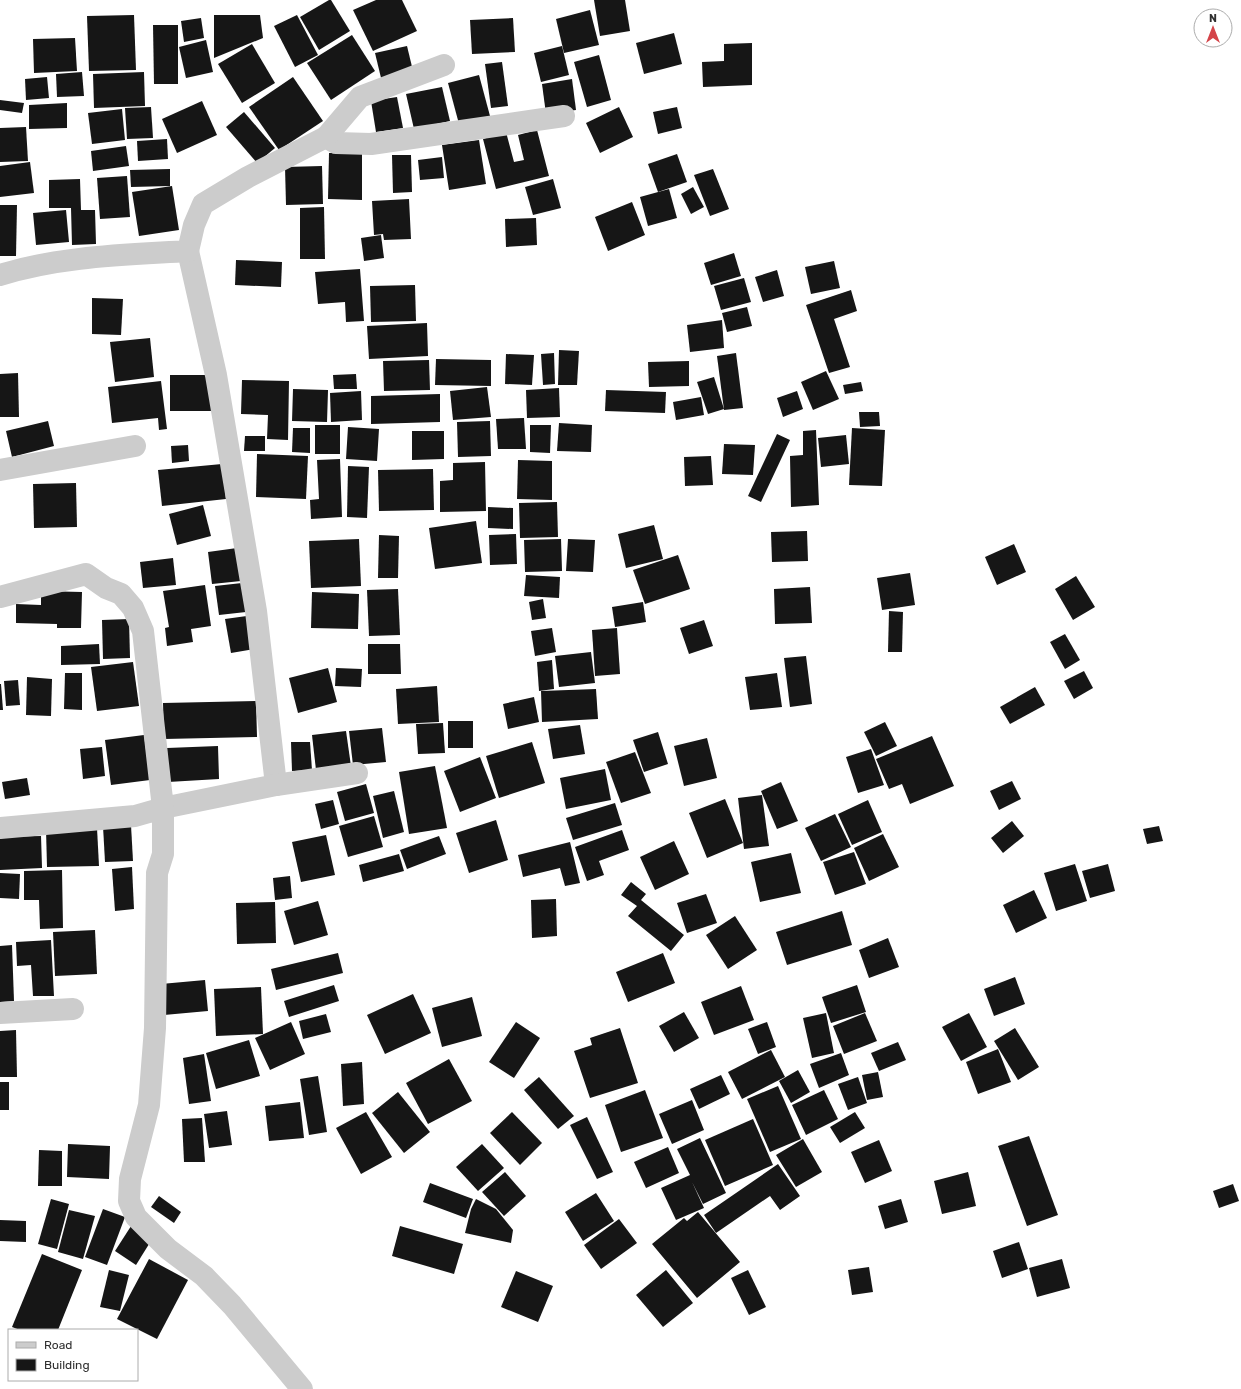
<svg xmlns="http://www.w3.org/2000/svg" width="1241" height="1389" font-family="Rubik,sans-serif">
<rect width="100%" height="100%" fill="#fff"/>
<g fill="#161616">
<path d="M 329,0 L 331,0 L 350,31 L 319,50 L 300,17 Z"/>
<path d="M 376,0 L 402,0 L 417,31 L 373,51 L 353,10 Z"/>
<path d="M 594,0 L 625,0 L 630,31 L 600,36 Z"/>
<path d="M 590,10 L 599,45 L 564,53 L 556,19 Z"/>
<path d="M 134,15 L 136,70 L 89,71 L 87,16 Z"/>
<path d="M 214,15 L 260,15 L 263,38 L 214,58 Z"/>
<path d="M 297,15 L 318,55 L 295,67 L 274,26 Z"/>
<path d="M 201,18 L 204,38 L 184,42 L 181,21 Z"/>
<path d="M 513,18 L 515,52 L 472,54 L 470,20 Z"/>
<path d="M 153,25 L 178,25 L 178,84 L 154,84 Z"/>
<path d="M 674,33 L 682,64 L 644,74 L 636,43 Z"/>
<path d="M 352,35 L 375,71 L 331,100 L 307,63 Z"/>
<path d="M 75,38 L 77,71 L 34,73 L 33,39 Z"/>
<path d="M 206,40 L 213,72 L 186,78 L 179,47 Z"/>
<path d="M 752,43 L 752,85 L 703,87 L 702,62 L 724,61 L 724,44 Z"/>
<path d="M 252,44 L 275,83 L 242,103 L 218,64 Z"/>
<path d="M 407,46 L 414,75 L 382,82 L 375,53 Z"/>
<path d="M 562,46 L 569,75 L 541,82 L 534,53 Z"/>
<path d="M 599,55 L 611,100 L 587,107 L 574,62 Z"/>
<path d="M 502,62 L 508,106 L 491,108 L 485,64 Z"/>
<path d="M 82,72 L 84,96 L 57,97 L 56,74 Z"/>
<path d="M 144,72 L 145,106 L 94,108 L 93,74 Z"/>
<path d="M 479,75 L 490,116 L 459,124 L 448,83 Z"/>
<path d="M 47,77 L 49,98 L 26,100 L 25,79 Z"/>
<path d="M 293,77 L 323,121 L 279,150 L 249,107 Z"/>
<path d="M 572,79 L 576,110 L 546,114 L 542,84 Z"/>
<path d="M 442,87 L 450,121 L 414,129 L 406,94 Z"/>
<path d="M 397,97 L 403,128 L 376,132 L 371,101 Z"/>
<path d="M 0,100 L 24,103 L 22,113 L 0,110 Z"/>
<path d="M 202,101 L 217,135 L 177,153 L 162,119 Z"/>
<path d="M 67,103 L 67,128 L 29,129 L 29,105 Z"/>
<path d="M 151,107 L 153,138 L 127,139 L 125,108 Z"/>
<path d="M 619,107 L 633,137 L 600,153 L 586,123 Z"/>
<path d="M 677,107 L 682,128 L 658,134 L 653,112 Z"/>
<path d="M 122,109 L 125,140 L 92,144 L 88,113 Z"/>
<path d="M 244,112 L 275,148 L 257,163 L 226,127 Z"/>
<path d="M 26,127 L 28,161 L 0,162 L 0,128 Z"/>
<path d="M 537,130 L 549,176 L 496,189 L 483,139 L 506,132 L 514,162 L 524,160 L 518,135 Z"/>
<path d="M 167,139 L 168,159 L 138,161 L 137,141 Z"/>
<path d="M 479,140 L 486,184 L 449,190 L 442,145 Z"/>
<path d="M 126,146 L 129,166 L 93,171 L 91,151 Z"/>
<path d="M 329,153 L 362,153 L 362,200 L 328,199 Z"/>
<path d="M 677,154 L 687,182 L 658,192 L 648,164 Z"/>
<path d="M 392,155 L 411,155 L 412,192 L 393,193 Z"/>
<path d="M 442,157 L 444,178 L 420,180 L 418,160 Z"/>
<path d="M 30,162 L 34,193 L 0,197 L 0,166 Z"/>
<path d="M 322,166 L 323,204 L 286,205 L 285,167 Z"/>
<path d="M 170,169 L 170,186 L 131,187 L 130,170 Z"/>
<path d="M 713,169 L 729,209 L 710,216 L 694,175 Z"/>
<path d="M 127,176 L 130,217 L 100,219 L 97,178 Z"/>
<path d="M 80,179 L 81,210 L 95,210 L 96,244 L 72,245 L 71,208 L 49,208 L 49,180 Z"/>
<path d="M 553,179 L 561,208 L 533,215 L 525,187 Z"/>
<path d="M 172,186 L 179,230 L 139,236 L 132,192 Z"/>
<path d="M 693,187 L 704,207 L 691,214 L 681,194 Z"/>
<path d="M 669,189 L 677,218 L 648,226 L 640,197 Z"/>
<path d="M 409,199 L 411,239 L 384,240 L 383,234 L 374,235 L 372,201 Z"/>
<path d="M 632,202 L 645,235 L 608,251 L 595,217 Z"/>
<path d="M 0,205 L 17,205 L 16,256 L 0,256 Z"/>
<path d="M 324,207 L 325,259 L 300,259 L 300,208 Z"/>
<path d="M 66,210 L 69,242 L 36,245 L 33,213 Z"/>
<path d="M 536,218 L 537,245 L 506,247 L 505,219 Z"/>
<path d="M 381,235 L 384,258 L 364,261 L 361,238 Z"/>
<path d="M 734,253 L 741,276 L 711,285 L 704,263 Z"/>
<path d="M 236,260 L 282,262 L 281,287 L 235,285 Z"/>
<path d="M 834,261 L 840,288 L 811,294 L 805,267 Z"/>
<path d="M 360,269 L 364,321 L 346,322 L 345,302 L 318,304 L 315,272 Z"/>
<path d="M 777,270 L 784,296 L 763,302 L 755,277 Z"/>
<path d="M 744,278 L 751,302 L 721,310 L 714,286 Z"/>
<path d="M 415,285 L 416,321 L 371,322 L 370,286 Z"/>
<path d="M 851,290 L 857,311 L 834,319 L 850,367 L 829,373 L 806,305 Z"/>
<path d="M 92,298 L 123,299 L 121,335 L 92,334 Z"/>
<path d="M 747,307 L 752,326 L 727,332 L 722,313 Z"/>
<path d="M 722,320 L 724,348 L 690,352 L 687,325 Z"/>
<path d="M 427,323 L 428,356 L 369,359 L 367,326 Z"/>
<path d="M 150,338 L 154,377 L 115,382 L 110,342 Z"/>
<path d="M 559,350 L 579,351 L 577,385 L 558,385 Z"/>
<path d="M 554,353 L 555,384 L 543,385 L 541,354 Z"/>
<path d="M 736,353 L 743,408 L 724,410 L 717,356 Z"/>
<path d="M 506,354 L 534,355 L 532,385 L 505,384 Z"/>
<path d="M 436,359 L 491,360 L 491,386 L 435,385 Z"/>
<path d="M 429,360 L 430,390 L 384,391 L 383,361 Z"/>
<path d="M 689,361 L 689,386 L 649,387 L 648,362 Z"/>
<path d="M 826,371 L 839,399 L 813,410 L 801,382 Z"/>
<path d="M 18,373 L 19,417 L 0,417 L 0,374 Z"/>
<path d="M 356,374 L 357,389 L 334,389 L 333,375 Z"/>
<rect x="170" y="375" width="42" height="36"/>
<path d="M 714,377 L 724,409 L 708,414 L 697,382 Z"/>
<path d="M 242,380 L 289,381 L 288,440 L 267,439 L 268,415 L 241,414 Z"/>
<path d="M 161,381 L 167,429 L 159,430 L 158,418 L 112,423 L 108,387 Z"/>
<path d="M 861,382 L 863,391 L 845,394 L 843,385 Z"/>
<path d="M 487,387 L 491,417 L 453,420 L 450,391 Z"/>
<path d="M 559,388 L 560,417 L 527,418 L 526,390 Z"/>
<path d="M 293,389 L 328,390 L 327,422 L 292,421 Z"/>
<path d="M 606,390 L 666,392 L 665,413 L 605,411 Z"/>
<path d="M 361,391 L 362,420 L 331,422 L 330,393 Z"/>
<path d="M 797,391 L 803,409 L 783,417 L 777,398 Z"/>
<path d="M 440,394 L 440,422 L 371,424 L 371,396 Z"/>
<path d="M 701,397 L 704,415 L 676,420 L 673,402 Z"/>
<path d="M 859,412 L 879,412 L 880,426 L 860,427 Z"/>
<path d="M 524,418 L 526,449 L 498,449 L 496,419 Z"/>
<path d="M 48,421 L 54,446 L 12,457 L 6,431 Z"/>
<path d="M 490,421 L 491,456 L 458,457 L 457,422 Z"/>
<path d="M 559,423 L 592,425 L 591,452 L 557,451 Z"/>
<rect x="315" y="425" width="25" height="29"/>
<path d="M 530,425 L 551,425 L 550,453 L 530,452 Z"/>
<path d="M 348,427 L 379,429 L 377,461 L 346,459 Z"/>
<path d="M 293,428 L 310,428 L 310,453 L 292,452 Z"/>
<path d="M 852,428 L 885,430 L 882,486 L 849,485 Z"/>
<path d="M 816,430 L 819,505 L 791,507 L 790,456 L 803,455 L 803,431 Z"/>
<path d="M 412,431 L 444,431 L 444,459 L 412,460 Z"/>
<path d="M 777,434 L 790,440 L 761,502 L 748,496 Z"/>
<path d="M 846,435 L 849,464 L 821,467 L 818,438 Z"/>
<path d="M 245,436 L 265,436 L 265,451 L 244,451 Z"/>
<path d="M 724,444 L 755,445 L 753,475 L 722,474 Z"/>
<path d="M 188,445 L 189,461 L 172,463 L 171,446 Z"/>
<path d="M 257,454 L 308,456 L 306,499 L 256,497 Z"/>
<path d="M 711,456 L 713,485 L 685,486 L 684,457 Z"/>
<path d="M 340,459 L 342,517 L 311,519 L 310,500 L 319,499 L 317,460 Z"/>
<path d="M 518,460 L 552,461 L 552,500 L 517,499 Z"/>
<path d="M 485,462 L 486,511 L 440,512 L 440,481 L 453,480 L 453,463 Z"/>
<path d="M 222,464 L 226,499 L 162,506 L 158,470 Z"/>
<path d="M 348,466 L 369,467 L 367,518 L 347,517 Z"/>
<path d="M 433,469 L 434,510 L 379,511 L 378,470 Z"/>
<path d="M 76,483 L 77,527 L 34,528 L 33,484 Z"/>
<path d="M 557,502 L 558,537 L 520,538 L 519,503 Z"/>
<path d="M 203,505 L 211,536 L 177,545 L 169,514 Z"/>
<path d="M 488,507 L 513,508 L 513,529 L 488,528 Z"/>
<path d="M 476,521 L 482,563 L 435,569 L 429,528 Z"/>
<path d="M 654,525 L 663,559 L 626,568 L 618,534 Z"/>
<path d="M 807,531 L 808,561 L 772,562 L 771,532 Z"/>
<path d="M 516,534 L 517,564 L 490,565 L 489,535 Z"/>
<path d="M 379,535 L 399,536 L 398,578 L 378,578 Z"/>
<path d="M 359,539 L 361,586 L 311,588 L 309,541 Z"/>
<path d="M 561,539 L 562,571 L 525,572 L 524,540 Z"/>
<path d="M 568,539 L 595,540 L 593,572 L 566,571 Z"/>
<path d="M 1014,544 L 1026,572 L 997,585 L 985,557 Z"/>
<path d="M 237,548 L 241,581 L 212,584 L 208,552 Z"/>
<path d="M 678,555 L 690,589 L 645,604 L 633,570 Z"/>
<path d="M 173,558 L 176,585 L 143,588 L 140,562 Z"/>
<path d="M 910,573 L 915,605 L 882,610 L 877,578 Z"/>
<path d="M 526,575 L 560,577 L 559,598 L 524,596 Z"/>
<path d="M 1076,576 L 1095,607 L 1073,620 L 1055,589 Z"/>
<path d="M 242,583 L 246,612 L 219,615 L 215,586 Z"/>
<path d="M 205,585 L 211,626 L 191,629 L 193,642 L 167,646 L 165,628 L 169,627 L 163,591 Z"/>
<path d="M 810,587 L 812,623 L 775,624 L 774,589 Z"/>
<path d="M 398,589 L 400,635 L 369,636 L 367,590 Z"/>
<path d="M 41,591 L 82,592 L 81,628 L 57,628 L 57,624 L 16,623 L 16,604 L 41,605 Z"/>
<path d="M 312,592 L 359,594 L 358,629 L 311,628 Z"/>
<path d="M 543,599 L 546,618 L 532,620 L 529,602 Z"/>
<path d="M 643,602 L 646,622 L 615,627 L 612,607 Z"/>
<path d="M 889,611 L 903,612 L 902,652 L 888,652 Z"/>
<path d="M 254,615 L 260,648 L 231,653 L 225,619 Z"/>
<path d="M 129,619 L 130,658 L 103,659 L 102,620 Z"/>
<path d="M 704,620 L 713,646 L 689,654 L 680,628 Z"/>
<path d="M 552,628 L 556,652 L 535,656 L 531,631 Z"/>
<path d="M 617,628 L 620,674 L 595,676 L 592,630 Z"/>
<path d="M 1065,634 L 1080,660 L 1065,669 L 1050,642 Z"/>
<path d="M 99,644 L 100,664 L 61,665 L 61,646 Z"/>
<path d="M 368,644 L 400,644 L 401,674 L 368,674 Z"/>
<path d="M 591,652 L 595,683 L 559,687 L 555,656 Z"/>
<path d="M 806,656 L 812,704 L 790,707 L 784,658 Z"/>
<path d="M 552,660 L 554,689 L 539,691 L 537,662 Z"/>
<path d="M 133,662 L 139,706 L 97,711 L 91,667 Z"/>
<path d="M 328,668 L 337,702 L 298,713 L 289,678 Z"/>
<path d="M 336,668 L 362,669 L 361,687 L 335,686 Z"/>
<path d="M 1084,671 L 1093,688 L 1074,699 L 1064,681 Z"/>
<path d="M 65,673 L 82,673 L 82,710 L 64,709 Z"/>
<path d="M 777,673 L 782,707 L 750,710 L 745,677 Z"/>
<path d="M 27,677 L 52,679 L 51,716 L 26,715 Z"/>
<path d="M 18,680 L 20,705 L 6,706 L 4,681 Z"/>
<path d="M 0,684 L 1,684 L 3,710 L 0,710 Z"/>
<path d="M 437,686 L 439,722 L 398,724 L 396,689 Z"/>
<path d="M 1035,687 L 1045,705 L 1010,724 L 1000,707 Z"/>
<path d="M 596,689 L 598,719 L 542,722 L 541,691 Z"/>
<path d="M 534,697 L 539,722 L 508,729 L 503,704 Z"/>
<path d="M 256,701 L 257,737 L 164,739 L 163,703 Z"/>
<rect x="448" y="721" width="25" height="27"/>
<path d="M 885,722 L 897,746 L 876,756 L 864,732 Z"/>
<path d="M 443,723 L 445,753 L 418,754 L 416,724 Z"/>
<path d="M 580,725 L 585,754 L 553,759 L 548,729 Z"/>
<path d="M 382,728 L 386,762 L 353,765 L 349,731 Z"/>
<path d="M 346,731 L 351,766 L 316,770 L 312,735 Z"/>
<path d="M 658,732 L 668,764 L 644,772 L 633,740 Z"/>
<path d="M 144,735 L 150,780 L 111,785 L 105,740 Z"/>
<path d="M 932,736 L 954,786 L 910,804 L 902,784 L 889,789 L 876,759 Z"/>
<path d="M 707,738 L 717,778 L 684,786 L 674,746 Z"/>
<path d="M 291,742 L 310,742 L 312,770 L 292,771 Z"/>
<path d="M 532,742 L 545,783 L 499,798 L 486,756 Z"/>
<path d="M 218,746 L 219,779 L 168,782 L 167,748 Z"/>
<path d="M 102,747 L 105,776 L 83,779 L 80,749 Z"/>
<path d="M 871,749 L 884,785 L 858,793 L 846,757 Z"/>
<path d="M 635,752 L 651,793 L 621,803 L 606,762 Z"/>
<path d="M 480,757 L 496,798 L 460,812 L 444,771 Z"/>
<path d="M 435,766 L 447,828 L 409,834 L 399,772 Z"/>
<path d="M 605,769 L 611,800 L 566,809 L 560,778 Z"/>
<path d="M 27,778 L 30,795 L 5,799 L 2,782 Z"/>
<path d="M 1012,781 L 1021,799 L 999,810 L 990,791 Z"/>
<path d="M 781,782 L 798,821 L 777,829 L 761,791 Z"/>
<path d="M 366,784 L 374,813 L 345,821 L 337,792 Z"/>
<path d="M 394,791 L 404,832 L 383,838 L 373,796 Z"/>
<path d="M 762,795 L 769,846 L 744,849 L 738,798 Z"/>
<path d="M 725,799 L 743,843 L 707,858 L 689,813 Z"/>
<path d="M 333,800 L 339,824 L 321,829 L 315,804 Z"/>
<path d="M 868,800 L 882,832 L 852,845 L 838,814 Z"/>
<path d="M 615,803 L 622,825 L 573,840 L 566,818 Z"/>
<path d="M 835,814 L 851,847 L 821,861 L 805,828 Z"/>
<path d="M 374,816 L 383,847 L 348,857 L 339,826 Z"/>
<path d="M 496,820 L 508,860 L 469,873 L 456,833 Z"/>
<path d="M 1012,821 L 1024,836 L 1003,853 L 991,838 Z"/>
<path d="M 131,825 L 133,861 L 105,862 L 103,826 Z"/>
<path d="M 1159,826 L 1163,841 L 1147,844 L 1143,829 Z"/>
<path d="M 97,828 L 99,866 L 47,867 L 46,829 Z"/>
<path d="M 622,830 L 629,850 L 599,861 L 604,875 L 587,881 L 575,847 Z"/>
<path d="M 883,834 L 899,867 L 869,881 L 854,848 Z"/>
<path d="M 326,835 L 335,875 L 301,882 L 292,842 Z"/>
<path d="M 41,836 L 42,868 L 0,870 L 0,837 Z"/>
<path d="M 439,836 L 446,854 L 407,869 L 400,850 Z"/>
<path d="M 674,841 L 689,874 L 655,890 L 640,857 Z"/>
<path d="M 570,842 L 580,883 L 565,886 L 560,868 L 523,877 L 518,855 Z"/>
<path d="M 854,852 L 866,884 L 835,895 L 823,862 Z"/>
<path d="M 791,853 L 801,893 L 760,902 L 751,862 Z"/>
<path d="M 399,854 L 404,871 L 363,882 L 359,865 Z"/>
<path d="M 1075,864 L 1087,901 L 1056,911 L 1044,873 Z"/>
<path d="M 1108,864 L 1115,891 L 1090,898 L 1082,871 Z"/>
<path d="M 132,867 L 134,909 L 115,911 L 112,869 Z"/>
<path d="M 62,870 L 63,928 L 40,929 L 39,900 L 24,900 L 24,871 Z"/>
<path d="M 0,873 L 20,874 L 19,899 L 0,898 Z"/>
<path d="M 290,876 L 292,898 L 275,900 L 273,878 Z"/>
<path d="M 631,882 L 646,894 L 641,900 L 684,935 L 671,951 L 628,916 L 637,906 L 621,895 Z"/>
<path d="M 1034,890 L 1047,918 L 1016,933 L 1003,905 Z"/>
<path d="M 706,894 L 717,923 L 687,933 L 677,903 Z"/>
<path d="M 556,899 L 557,936 L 532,938 L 531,900 Z"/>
<path d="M 318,901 L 328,935 L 294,945 L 284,911 Z"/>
<path d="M 275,902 L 276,943 L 237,944 L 236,903 Z"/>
<path d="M 842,911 L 852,945 L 787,965 L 776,932 Z"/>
<path d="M 735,916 L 757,950 L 728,969 L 706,935 Z"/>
<path d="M 95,930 L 97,974 L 55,976 L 53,932 Z"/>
<path d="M 888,938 L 899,967 L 869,978 L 859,950 Z"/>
<path d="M 51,940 L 54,996 L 33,996 L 31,965 L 17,966 L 16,942 Z"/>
<path d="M 12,945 L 14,1001 L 0,1002 L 0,946 Z"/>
<path d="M 338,953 L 343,973 L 276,990 L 271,969 Z"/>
<path d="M 663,953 L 675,983 L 628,1002 L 616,972 Z"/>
<path d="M 1015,977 L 1025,1004 L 994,1016 L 984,989 Z"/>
<path d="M 205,980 L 208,1011 L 164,1015 L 161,984 Z"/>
<path d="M 334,985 L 339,1001 L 289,1017 L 284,1001 Z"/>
<path d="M 857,985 L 866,1012 L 831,1023 L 822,997 Z"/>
<path d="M 741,986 L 754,1020 L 714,1035 L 701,1002 Z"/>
<path d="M 261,987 L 263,1034 L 216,1036 L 214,989 Z"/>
<path d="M 413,994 L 431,1033 L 385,1054 L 367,1015 Z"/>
<path d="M 472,997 L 482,1036 L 442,1047 L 432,1008 Z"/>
<path d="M 684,1012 L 699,1038 L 674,1052 L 659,1026 Z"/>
<path d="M 826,1013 L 834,1053 L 812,1058 L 803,1018 Z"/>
<path d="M 865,1013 L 877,1041 L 844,1054 L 833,1026 Z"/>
<path d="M 969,1013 L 987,1047 L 961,1061 L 942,1027 Z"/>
<path d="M 326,1014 L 331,1032 L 303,1039 L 299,1021 Z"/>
<path d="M 291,1022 L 305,1054 L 270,1070 L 255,1038 Z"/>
<path d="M 516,1022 L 540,1038 L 514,1078 L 489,1062 Z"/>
<path d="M 767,1022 L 776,1047 L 758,1054 L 748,1029 Z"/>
<path d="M 620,1028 L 638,1083 L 590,1098 L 574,1051 L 592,1045 L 590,1038 Z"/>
<path d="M 1015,1028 L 1039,1067 L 1018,1080 L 994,1041 Z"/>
<path d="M 16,1030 L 17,1077 L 0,1077 L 0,1031 Z"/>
<path d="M 249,1040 L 260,1076 L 216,1089 L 206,1053 Z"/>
<path d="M 898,1042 L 906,1060 L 879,1071 L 871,1053 Z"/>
<path d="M 998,1049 L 1011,1082 L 978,1094 L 966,1062 Z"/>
<path d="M 771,1050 L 785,1077 L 742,1099 L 728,1072 Z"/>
<path d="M 841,1053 L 849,1075 L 819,1088 L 810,1064 Z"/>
<path d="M 204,1054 L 211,1101 L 189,1104 L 183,1058 Z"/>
<path d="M 449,1059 L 472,1101 L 428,1124 L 406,1083 Z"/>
<path d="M 362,1062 L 364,1104 L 343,1106 L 341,1064 Z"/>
<path d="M 798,1070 L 810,1092 L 791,1103 L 779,1081 Z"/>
<path d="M 878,1072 L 883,1097 L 867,1100 L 862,1075 Z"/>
<path d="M 721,1075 L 730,1094 L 699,1109 L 690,1089 Z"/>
<path d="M 318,1076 L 327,1132 L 309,1135 L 300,1079 Z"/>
<path d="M 539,1077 L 574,1116 L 558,1129 L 524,1090 Z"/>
<path d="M 858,1077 L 867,1103 L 848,1110 L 838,1084 Z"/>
<rect x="0" y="1082" width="9" height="28"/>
<path d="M 778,1086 L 801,1139 L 770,1152 L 747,1099 Z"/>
<path d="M 645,1090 L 663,1138 L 621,1152 L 605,1105 Z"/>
<path d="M 824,1090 L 838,1119 L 806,1135 L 792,1105 Z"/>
<path d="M 398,1092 L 430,1132 L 404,1153 L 372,1113 Z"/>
<path d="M 692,1100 L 704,1130 L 672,1144 L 659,1114 Z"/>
<path d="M 300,1102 L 304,1138 L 269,1141 L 265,1106 Z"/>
<path d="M 227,1111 L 232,1145 L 209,1148 L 204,1114 Z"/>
<path d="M 366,1112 L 392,1157 L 361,1174 L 336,1128 Z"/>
<path d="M 512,1112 L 542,1143 L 520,1165 L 490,1133 Z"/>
<path d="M 855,1112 L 865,1128 L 840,1143 L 830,1127 Z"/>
<path d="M 587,1117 L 613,1172 L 597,1179 L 570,1125 Z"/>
<path d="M 202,1118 L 205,1162 L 184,1162 L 182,1119 Z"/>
<path d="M 753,1119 L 773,1165 L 725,1186 L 705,1140 Z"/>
<path d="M 1029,1136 L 1058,1215 L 1027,1226 L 998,1146 Z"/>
<path d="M 700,1138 L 726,1193 L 703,1204 L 692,1182 L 704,1208 L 676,1220 L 661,1188 L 690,1175 L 677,1149 Z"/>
<path d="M 803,1139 L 822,1172 L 796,1187 L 776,1155 Z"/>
<path d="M 879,1140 L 892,1171 L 865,1183 L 851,1152 Z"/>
<path d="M 68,1144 L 110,1146 L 109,1179 L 67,1177 Z"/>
<path d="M 482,1144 L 504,1168 L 478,1191 L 456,1167 Z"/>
<path d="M 668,1147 L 679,1173 L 646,1188 L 634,1162 Z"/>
<path d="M 39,1150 L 62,1151 L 62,1186 L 38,1186 Z"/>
<path d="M 778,1164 L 800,1196 L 780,1210 L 770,1196 L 716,1233 L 704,1215 Z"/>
<path d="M 505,1172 L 526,1196 L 504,1216 L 482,1192 Z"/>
<path d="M 968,1172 L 976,1206 L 942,1214 L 934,1181 Z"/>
<path d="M 430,1183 L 473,1199 L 466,1218 L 423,1202 Z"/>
<path d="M 1233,1184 L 1239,1201 L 1219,1208 L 1213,1191 Z"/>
<path d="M 596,1193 L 614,1221 L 583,1241 L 565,1212 Z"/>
<path d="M 159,1196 L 181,1212 L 174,1223 L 151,1207 Z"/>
<path d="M 51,1199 L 69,1204 L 57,1249 L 38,1244 Z"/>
<path d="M 476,1199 L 496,1209 L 513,1230 L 511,1243 L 465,1233 L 471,1209 Z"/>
<path d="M 901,1199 L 908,1222 L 885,1229 L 878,1206 Z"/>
<path d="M 103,1209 L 125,1217 L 107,1265 L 85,1257 Z"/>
<path d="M 69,1210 L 95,1216 L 83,1259 L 58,1252 Z"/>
<path d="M 698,1212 L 740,1262 L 697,1298 L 652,1244 L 684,1218 L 687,1221 Z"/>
<path d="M 619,1219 L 637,1243 L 601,1269 L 584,1245 Z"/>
<path d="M 0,1220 L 26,1221 L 26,1242 L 0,1241 Z"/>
<path d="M 133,1223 L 154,1236 L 136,1265 L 115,1251 Z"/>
<path d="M 400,1226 L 463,1244 L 454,1274 L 392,1256 Z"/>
<path d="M 1019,1242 L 1028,1269 L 1002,1278 L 993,1251 Z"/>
<path d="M 42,1254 L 82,1270 L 58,1330 L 20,1330 L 12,1327 Z"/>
<path d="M 149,1259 L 188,1280 L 157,1339 L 117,1319 Z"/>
<path d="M 1062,1259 L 1070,1288 L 1037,1297 L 1029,1268 Z"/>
<path d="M 869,1267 L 873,1292 L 852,1295 L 848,1270 Z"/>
<path d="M 109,1270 L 129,1275 L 120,1311 L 100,1307 Z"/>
<path d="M 666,1270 L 693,1303 L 663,1327 L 636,1295 Z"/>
<path d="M 748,1270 L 766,1307 L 749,1315 L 731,1278 Z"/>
<path d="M 516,1271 L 553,1286 L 538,1322 L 501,1307 Z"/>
</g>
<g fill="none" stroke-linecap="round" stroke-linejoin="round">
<g stroke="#ccc" stroke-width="22">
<path d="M 326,137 L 336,143 L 371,144 L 564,116"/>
<path d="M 188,251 L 216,375 L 256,611 L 276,785"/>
<path d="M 0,275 C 61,256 124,255 188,251 L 194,225 L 203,204 L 248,177 L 326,137 L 360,97 L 444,65"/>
<path d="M 0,470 L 135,446"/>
<path d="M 0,597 L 86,574 L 106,588 L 121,594 L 133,608 L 143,631 L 163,808 L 276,785 L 357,773"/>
<path d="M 0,828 L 135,816 L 163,808 L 163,854 L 157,873 L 155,1028 L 149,1105 L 130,1179 L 129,1201 L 136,1217 L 168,1249 L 204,1276 L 232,1305 L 302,1389"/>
<path d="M 0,1013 L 73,1009"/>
</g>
</g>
<rect x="8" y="1329" width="130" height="52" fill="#ffffff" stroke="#acacac"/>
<rect x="16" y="1342" width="20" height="6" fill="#cccccc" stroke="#acacac"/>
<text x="44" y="1349" font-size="12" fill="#2f2f2f">Road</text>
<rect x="16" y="1359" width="20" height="12" fill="#161616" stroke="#acacac"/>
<text x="44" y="1369" font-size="12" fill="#2f2f2f">Building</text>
<g transform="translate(1213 28)"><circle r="19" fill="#ffffff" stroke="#acacac"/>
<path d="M0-3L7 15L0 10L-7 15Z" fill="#d44449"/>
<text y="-6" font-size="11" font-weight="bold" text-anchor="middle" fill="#2f2f2f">N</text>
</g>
</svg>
